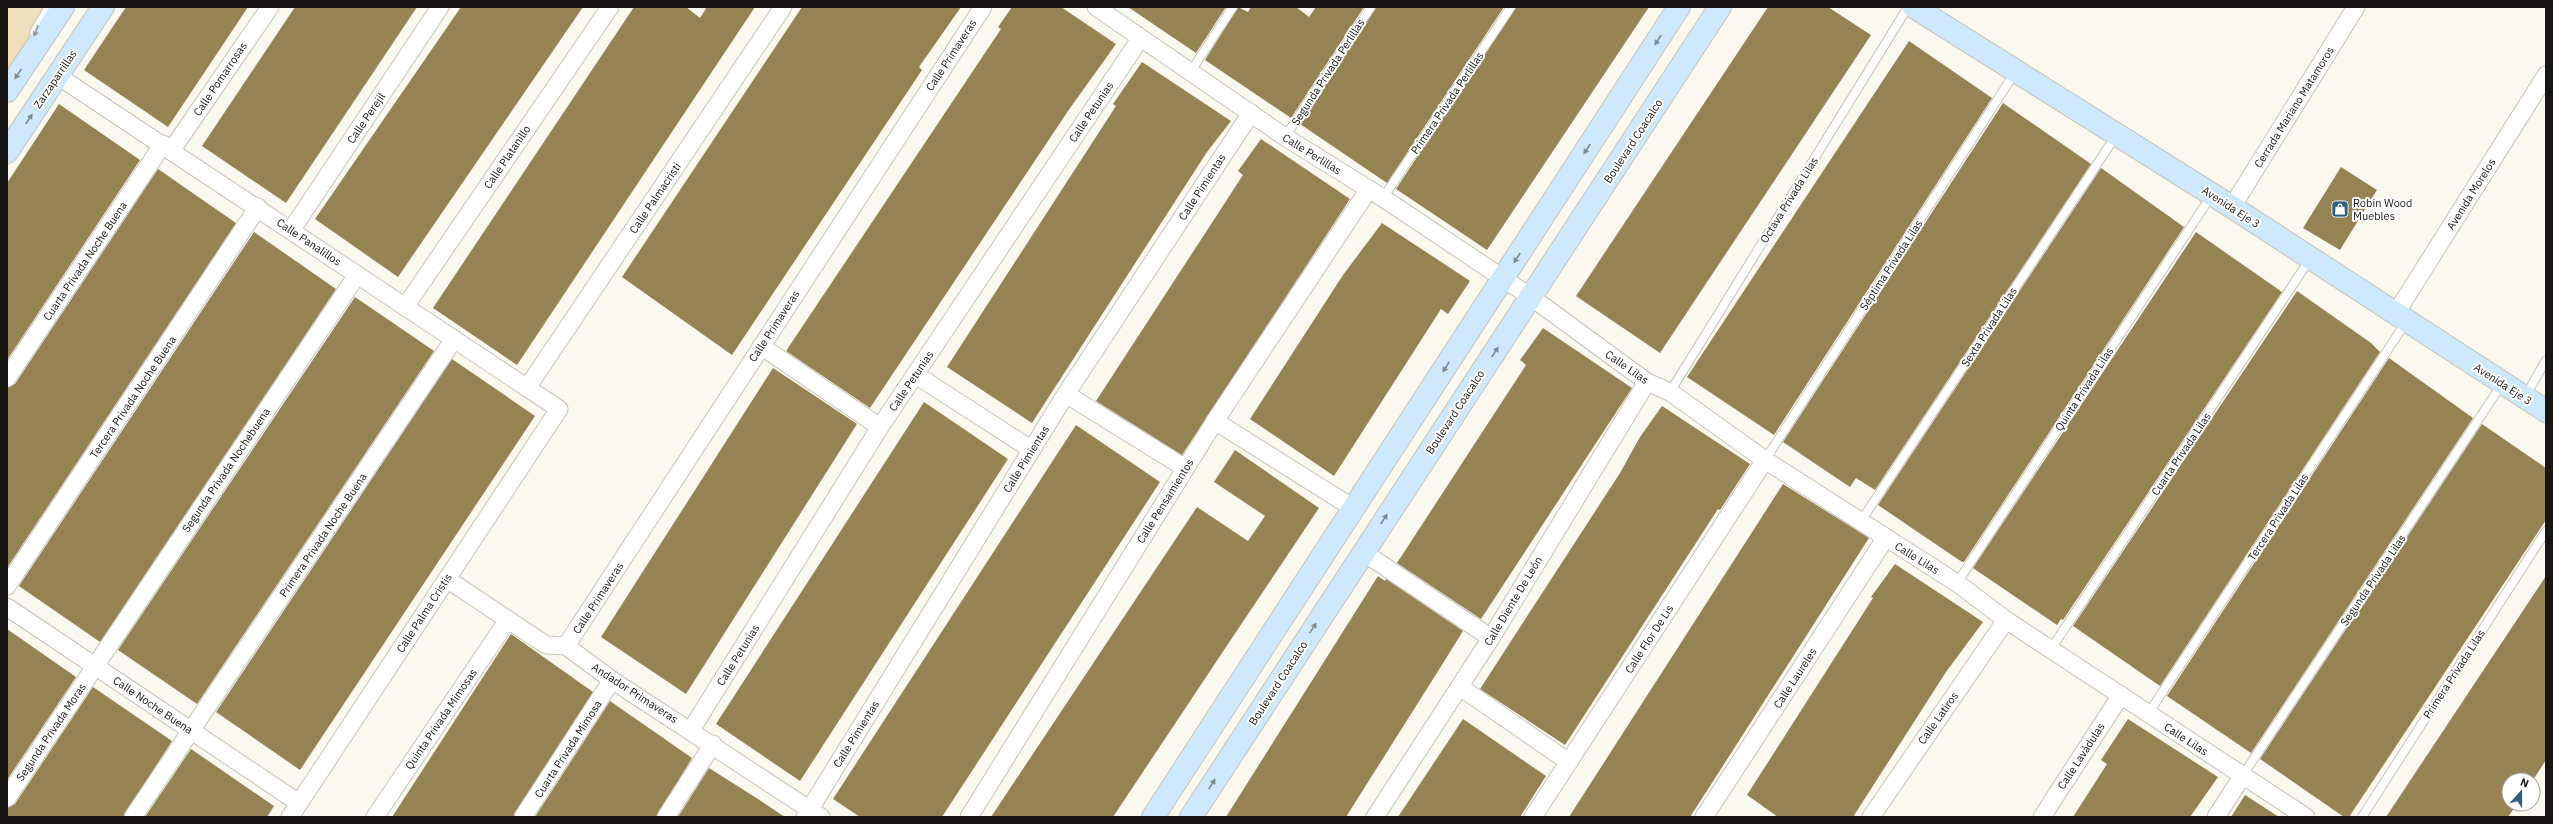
<svg xmlns="http://www.w3.org/2000/svg" width="2553" height="824" font-family="'IBM Plex Sans',sans-serif">
<rect width="100%" height="100%" fill="#fbf8f0"/>
<path fill="#eee0bc" d="M 7,7 L 62,7 L 7,88 Z"/>
<g fill="#968354">
<path d="M 126,7 L 248,7 L 168,127 L 84,70 Z"/>
<path d="M 295,7 L 417,7 L 286,203 L 202,146 Z"/>
<path d="M 461,7 L 583,7 L 398,277 L 315,219 Z"/>
<path d="M 634,7 L 686,7 L 700,18 L 707,7 L 755,7 L 517,365 L 433,308 Z"/>
<path d="M 802,7 L 961,7 L 919,67 L 922,70 L 732,355 L 622,277 Z"/>
<path d="M 1012,7 L 1061,7 L 1116,44 L 1068,111 L 870,408 L 786,351 L 1001,29 L 998,27 Z"/>
<path d="M 1128,7 L 1226,7 L 1196,53 Z"/>
<path d="M 1238,7 L 1248,12 L 1251,7 L 1296,7 L 1309,17 L 1316,7 L 1364,7 L 1291,118 L 1205,60 Z"/>
<path d="M 1376,7 L 1504,7 L 1387,183 L 1300,124 Z"/>
<path d="M 1516,7 L 1649,7 L 1487,250 L 1396,189 Z"/>
<path d="M 1768,7 L 1828,7 L 1871,35 L 1660,353 L 1576,296 Z"/>
<path d="M 1909,41 L 1992,98 L 1774,435 L 1687,377 Z"/>
<path d="M 1142,62 L 1231,121 L 1207,152 L 1032,423 L 947,367 L 1116,106 L 1113,104 Z"/>
<path d="M 2003,103 L 2091,164 L 1875,490 L 1856,478 L 1850,487 L 1783,442 Z"/>
<path d="M 59,104 L 140,160 L 7,360 L 7,183 Z"/>
<path d="M 1261,139 L 1350,199 L 1182,455 L 1096,401 L 1243,175 L 1238,171 Z"/>
<path d="M 2341,167 L 2377,190 L 2340,250 L 2303,228 Z"/>
<path d="M 2101,168 L 2184,227 L 1964,562 L 1962,562 L 1878,505 Z"/>
<path d="M 158,169 L 236,223 L 7,568 L 7,388 L 15,384 Z"/>
<path d="M 1382,223 L 1470,281 L 1448,314 L 1441,309 L 1334,476 L 1250,419 L 1343,275 Z"/>
<path d="M 254,232 L 336,289 L 100,642 L 19,586 Z"/>
<path d="M 2196,232 L 2282,292 L 2063,620 L 2061,619 L 2057,625 L 1973,568 Z"/>
<path d="M 2297,291 L 2371,343 L 2380,352 L 2160,686 L 2073,626 Z"/>
<path d="M 355,297 L 434,351 L 197,704 L 118,650 Z"/>
<path d="M 1543,328 L 1632,388 L 1481,619 L 1397,563 L 1526,365 L 1520,360 Z"/>
<path d="M 2389,358 L 2473,418 L 2251,753 L 2167,696 Z"/>
<path d="M 452,359 L 535,416 L 300,770 L 216,712 Z"/>
<path d="M 773,368 L 857,424 L 686,694 L 601,637 Z"/>
<path d="M 924,402 L 1008,459 L 800,781 L 716,724 Z"/>
<path d="M 1662,406 L 1750,464 L 1720,510 L 1718,509 L 1565,745 L 1480,689 L 1620,473 L 1640,437 Z"/>
<path d="M 2482,424 L 2546,468 L 2546,520 L 2349,817 L 2344,817 L 2260,759 Z"/>
<path d="M 1076,425 L 1160,482 L 942,817 L 860,817 L 833,799 Z"/>
<path d="M 1235,450 L 1319,508 L 1224,650 L 1113,817 L 991,817 L 1197,507 L 1248,541 L 1265,516 L 1214,482 Z"/>
<path d="M 1783,484 L 1869,538 L 1710,786 L 1690,817 L 1569,817 Z"/>
<path d="M 1895,564 L 1983,622 L 1946,672 L 1853,817 L 1778,817 L 1747,795 L 1873,598 L 1871,597 Z"/>
<path d="M 1378,576 L 1385,581 L 1386,579 L 1463,631 L 1440,668 L 1346,817 L 1226,817 Z"/>
<path d="M 2546,576 L 2546,760 L 2533,780 L 2509,780 L 2509,804 L 2517,804 L 2508,817 L 2386,817 Z"/>
<path d="M 7,629 L 76,677 L 7,780 Z"/>
<path d="M 511,634 L 593,692 L 513,817 L 392,817 Z"/>
<path d="M 93,687 L 172,741 L 123,817 L 7,817 L 7,808 L 15,804 Z"/>
<path d="M 610,701 L 692,758 L 656,817 L 535,817 Z"/>
<path d="M 1463,719 L 1546,776 L 1520,817 L 1398,817 Z"/>
<path d="M 2128,719 L 2218,777 L 2190,817 L 2073,817 L 2107,764 L 2101,760 Z"/>
<path d="M 191,749 L 274,806 L 267,817 L 145,817 Z"/>
<path d="M 709,768 L 758,799 L 785,817 L 678,817 Z"/>
<path d="M 2245,795 L 2279,817 L 2231,817 Z"/>
</g>
<g fill="none" stroke-linecap="round" stroke-linejoin="round">
<g stroke="#c7c3bb" stroke-width="10">
<g id="lane">
<path d="M 34,32 L 49,7"/>
<path d="M 1191,71 L 1233,7"/>
<path d="M 1285,137 L 1371,7"/>
<path d="M 1383,198 L 1511,7"/>
<path d="M 1670,392 L 1908,7"/>
<path d="M 2525,397 L 2546,360"/>
<path d="M 1765,460 L 2016,71"/>
<path d="M 1861,521 L 2117,134"/>
<path d="M 1957,583 L 2211,196"/>
<path d="M 2051,649 L 2310,259"/>
<path d="M 2148,714 L 2406,322"/>
<path d="M 2243,775 L 2502,384"/>
<path d="M 2362,817 L 2546,531"/>
</g>
</g>
<g stroke="#c7c3bb" stroke-width="19">
<g id="street">
<path d="M 1096,7 L 1285,137 L 1383,198 L 1531,297 L 1647,382 L 1670,392 L 1765,460 L 1957,583 L 2006,620 L 2306,817"/>
<path d="M 58,76 L 559,409 L 290,817"/>
<path d="M 171,151 L 270,7"/>
<path d="M 2232,207 L 2356,7"/>
<path d="M 292,229 L 440,7"/>
<path d="M 405,307 L 610,7"/>
<path d="M 2396,313 L 2546,75"/>
<path d="M 761,346 L 880,427"/>
<path d="M 916,375 L 1032,450"/>
<path d="M 7,378 L 163,144"/>
<path d="M 527,388 L 783,7"/>
<path d="M 1066,394 L 1185,468"/>
<path d="M 1215,421 L 1353,508"/>
<path d="M 1363,552 L 1491,638"/>
<path d="M 447,579 L 546,645 L 566,646 L 612,680 L 821,817"/>
<path d="M 7,586 L 258,207"/>
<path d="M 7,607 L 299,803"/>
<path d="M 566,646 L 983,7"/>
<path d="M 1460,687 L 1569,762"/>
<path d="M 691,730 L 880,427 L 1140,39"/>
<path d="M 7,798 L 357,275"/>
<path d="M 133,817 L 454,339"/>
<path d="M 375,817 L 507,621"/>
<path d="M 523,817 L 612,680"/>
<path d="M 666,817 L 713,744"/>
<path d="M 805,817 L 1066,394 L 1251,113"/>
<path d="M 969,817 L 1215,421 L 1369,189"/>
<path d="M 1375,817 L 1491,638 L 1647,382"/>
<path d="M 1533,817 L 1765,460"/>
<path d="M 1704,817 L 1885,539"/>
<path d="M 1871,817 L 2006,620"/>
<path d="M 2042,817 L 2121,695"/>
<path d="M 2216,817 L 2243,775"/>
</g>
</g>
<g stroke="#c7c3bb" stroke-width="24">
<g id="secondary">
<path d="M 1914,7 L 2232,207 L 2546,411"/>
<path d="M 7,91 L 63,7"/>
<path d="M 7,152 L 103,7"/>
<path d="M 1153,817 L 1679,7"/>
<path d="M 1191,817 L 1720,7"/>
</g>
</g>
<use href="#lane" stroke="#fff" stroke-width="8"/>
<use href="#street" stroke="#fff" stroke-width="17"/>
<use href="#secondary" stroke="#cde9fb" stroke-width="22"/>
</g>
<defs><path id="oneway-solid" d="M-6-.8H1V-3.2L6.5 0L1 3.2V.8H-6Z"/></defs>
<use fill="#979695" href="#oneway-solid" transform="translate(36 31) rotate(110)"/>
<g fill="#7b8a93">
<use href="#oneway-solid" transform="translate(1658 40) rotate(123)"/>
<use href="#oneway-solid" transform="translate(18 74) rotate(124)"/>
<use href="#oneway-solid" transform="translate(29 119) rotate(-56)"/>
<use href="#oneway-solid" transform="translate(1587 149) rotate(123)"/>
<use href="#oneway-solid" transform="translate(1517 258) rotate(123)"/>
<use href="#oneway-solid" transform="translate(1495 352) rotate(-57)"/>
<use href="#oneway-solid" transform="translate(1446 367) rotate(123)"/>
<use href="#oneway-solid" transform="translate(1384 519) rotate(-57)"/>
<use href="#oneway-solid" transform="translate(1313 628) rotate(-57)"/>
<use href="#oneway-solid" transform="translate(1212 784) rotate(-57)"/>
</g>
<defs>
<g id="shop-square" transform="scale(0.9)"><rect x="-9" y="-9" width="18" height="18" rx="4" fill="#305f7e" stroke="#fff"/><path d="M-5-2.5h2.3a2.7 3.5 0 0 1 5.4 0H5L5.5 6h-11ZM-1.5-2.5h3a1.5 2.3 0 0 0-3 0Z" fill="#fff"/></g>
</defs>
<g fill-rule="evenodd">
<use href="#shop-square" x="2340" y="209"/>
</g>
<g text-anchor="middle" dominant-baseline="central" stroke-width="4" stroke-linejoin="round" paint-order="stroke">
<g font-size="11" fill="#171613" stroke="#fff">
<text transform="translate(951 55) rotate(-57)">Calle Primaveras</text>
<text transform="translate(1328 72) rotate(-57)">Segunda Privada Perlillas</text>
<text transform="translate(55 79) rotate(-56)">Zarzaparrillas</text>
<text transform="translate(220 79) rotate(-56)">Calle Pomarrosas</text>
<text transform="translate(1447 103) rotate(-56)">Primera Privada Perlillas</text>
<text transform="translate(2294 107) rotate(-58)">Cerrada Mariano Matamoros</text>
<text transform="translate(1091 112) rotate(-56)">Calle Petunias</text>
<text transform="translate(366 118) rotate(-56)">Calle Perejil</text>
<text transform="translate(1633 141) rotate(-57)">Boulevard Coacalco</text>
<text transform="translate(1312 154) rotate(32)">Calle Perlillas</text>
<text transform="translate(507 157) rotate(-56)">Calle Platanillo</text>
<text transform="translate(1202 187) rotate(-57)">Calle Pimientas</text>
<text transform="translate(2471 194) rotate(-58)">Avenida Morelos</text>
<text transform="translate(655 198) rotate(-56)">Calle Palmacristi</text>
<text transform="translate(1789 200) rotate(-58)">Octava Privada Lilas</text>
<text transform="translate(2231 207) rotate(33)">Avenida Eje 3</text>
<text transform="translate(309 242) rotate(34)">Calle Panalillos</text>
<text transform="translate(85 261) rotate(-56)">Cuarta Privada Noche Buena</text>
<text transform="translate(1891 265) rotate(-57)">Séptima Privada Lilas</text>
<text transform="translate(774 326) rotate(-57)">Calle Primaveras</text>
<text transform="translate(1989 327) rotate(-57)">Sexta Privada Lilas</text>
<text transform="translate(1627 367) rotate(35)">Calle Lilas</text>
<text transform="translate(911 381) rotate(-56)">Calle Petunias</text>
<text transform="translate(2503 384) rotate(33)">Avenida Eje 3</text>
<text transform="translate(2084 389) rotate(-57)">Quinta Privada Lilas</text>
<text transform="translate(133 397) rotate(-56)">Tercera Privada Noche Buena</text>
<text transform="translate(1455 412) rotate(-57)">Boulevard Coacalco</text>
<text transform="translate(2181 454) rotate(-56)">Cuarta Privada Lilas</text>
<text transform="translate(1026 459) rotate(-58)">Calle Pimientas</text>
<text transform="translate(226 470) rotate(-56)">Segunda Privada Nochebuena</text>
<text transform="translate(1165 501) rotate(-58)">Calle Pensamientos</text>
<text transform="translate(2278 517) rotate(-57)">Tercera Privada Lilas</text>
<text transform="translate(323 535) rotate(-56)">Primera Privada Noche Buena</text>
<text transform="translate(1917 558) rotate(32)">Calle Lilas</text>
<text transform="translate(2373 580) rotate(-56)">Segunda Privada Lilas</text>
<text transform="translate(598 598) rotate(-57)">Calle Primaveras</text>
<text transform="translate(1513 601) rotate(-59)">Calle Diente De León</text>
<text transform="translate(424 613) rotate(-57)">Calle Palma Cristis</text>
<text transform="translate(1649 639) rotate(-57)">Calle Flor De Lis</text>
<text transform="translate(738 655) rotate(-58)">Calle Petunias</text>
<text transform="translate(2454 674) rotate(-57)">Primera Privada Lilas</text>
<text transform="translate(1795 678) rotate(-57)">Calle Laureles</text>
<text transform="translate(1278 683) rotate(-57)">Boulevard Coacalco</text>
<text transform="translate(635 693) rotate(33)">Andador Primaveras</text>
<text transform="translate(153 705) rotate(34)">Calle Noche Buena</text>
<text transform="translate(1938 718) rotate(-55)">Calle Latiros</text>
<text transform="translate(441 719) rotate(-56)">Quinta Privada Mimosas</text>
<text transform="translate(51 732) rotate(-56)">Segunda Privada Moras</text>
<text transform="translate(856 734) rotate(-58)">Calle Pimientas</text>
<text transform="translate(2186 739) rotate(33)">Calle Lilas</text>
<text transform="translate(568 749) rotate(-57)">Cuarta Privada Mimosa</text>
<text transform="translate(2081 756) rotate(-57)">Calle Lavádulas</text>
</g>
<g font-size="11" fill="#171613" stroke="#fff" text-anchor="start">
<text x="2353" y="203">Robin Wood<tspan x="2353" dy="13">Muebles</tspan></text>
</g>
</g>
<rect width="2553" height="824" fill="none" stroke="#171613" stroke-width="16"/>
<g transform="translate(2521 792) rotate(21)"><circle r="19" fill="#ffffff" stroke="#a2a2a1"/>
<path d="M0-3L7 15L0 10L-7 15Z" fill="#305f7e"/>
<text y="-6" font-size="11" font-weight="bold" text-anchor="middle" fill="#171613">N</text>
</g>
</svg>
